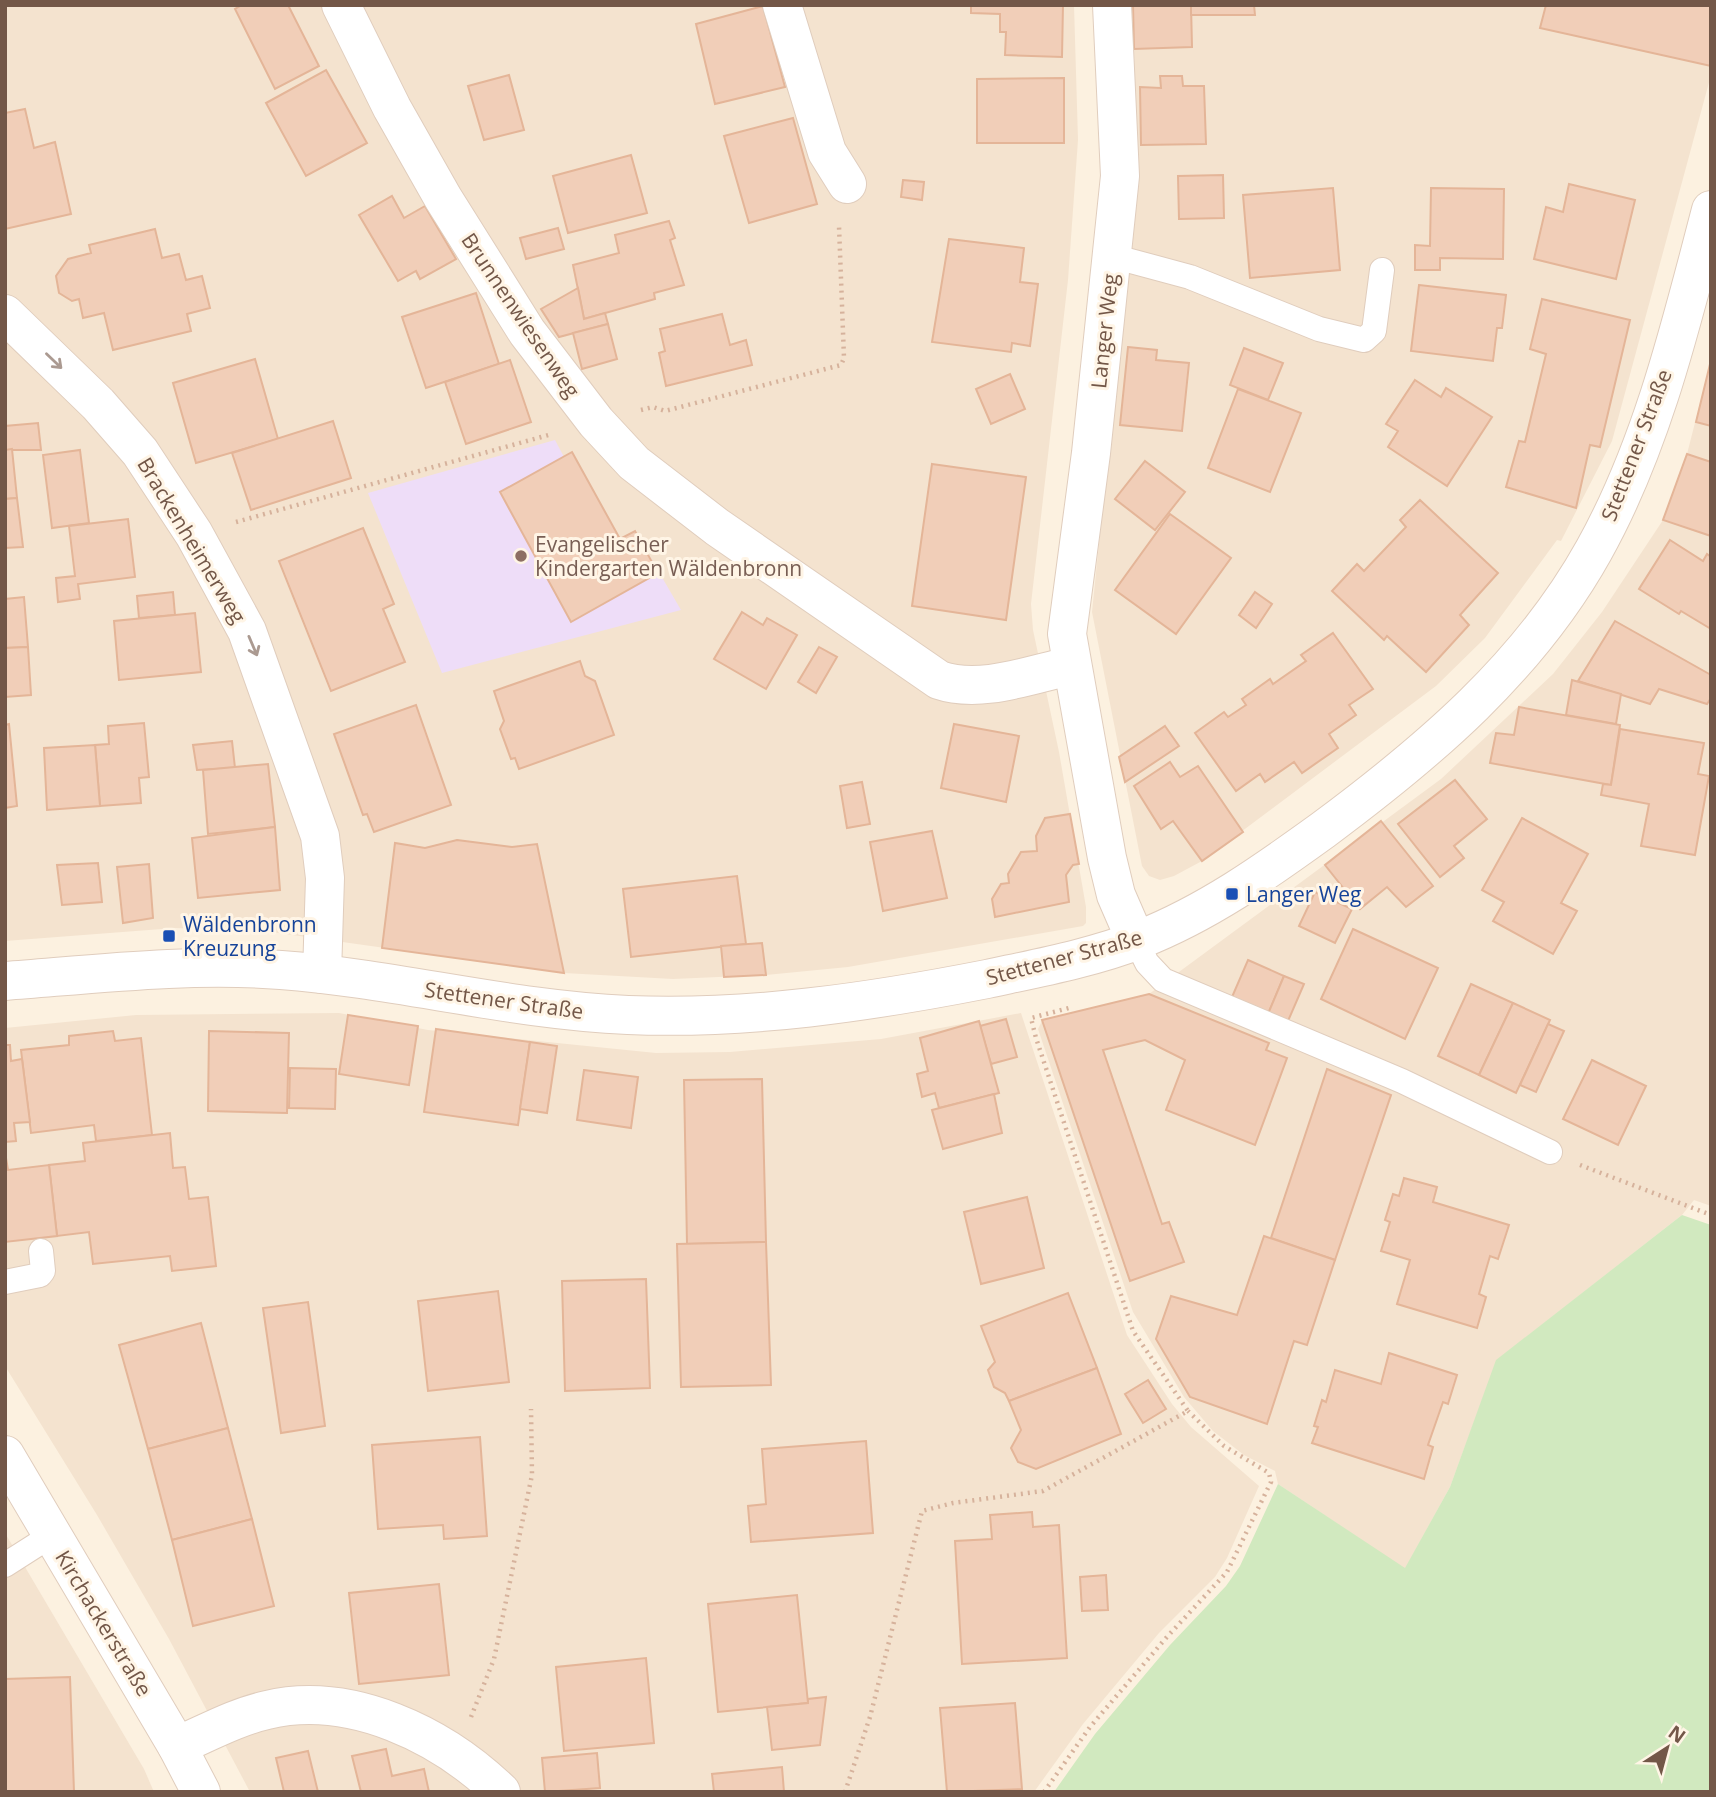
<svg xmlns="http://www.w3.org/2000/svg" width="1716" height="1797" font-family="'Open Sans',sans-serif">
<rect width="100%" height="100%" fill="#fcf1e0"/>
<g fill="#f4e3cf">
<path d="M 5,5 L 1074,5 L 1078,140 L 1068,280 L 1031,604 L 1033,630 L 1059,752 L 1086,907 L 1086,923 L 1083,926 L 848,967 L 766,975 L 673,979 L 564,973 L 271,932 L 175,928 L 5,941 Z"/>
<path d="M 1133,5 L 1711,5 L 1711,75 L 1612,441 L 1561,541 L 1557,540 L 1485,638 L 1436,686 L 1202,861 L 1174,876 L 1160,880 L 1149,876 L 1142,866 L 1092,612 L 1137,172 Z"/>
<path d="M 1711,360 L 1711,1206 L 1694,1200 L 1682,1215 L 1497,1360 L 1450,1487 L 1405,1569 L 1278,1484 L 1275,1471 L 1244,1455 L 1213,1431 L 1184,1397 L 1133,1312 L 1038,1029 L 1042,1021 L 1149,994 L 1441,779 L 1553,674 L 1602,612 L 1663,520 L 1687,454 Z"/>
<path d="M 339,1013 L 428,1030 L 656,1053 L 730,1052 L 881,1039 L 1021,1013 L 1127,1335 L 1172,1404 L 1191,1427 L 1259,1486 L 1227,1558 L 1215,1577 L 1159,1633 L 1083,1724 L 1034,1792 L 250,1792 L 169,1639 L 97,1515 L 5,1366 L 5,1028 L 136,1015 Z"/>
<path d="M 5,1533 L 144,1769 L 154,1792 L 5,1792 Z"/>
</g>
<path fill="#eeddf8" d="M 555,440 L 564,457 L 572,452 L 620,539 L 635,531 L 681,610 L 442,673 L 368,493 Z"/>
<path fill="#d1e9bf" d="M 1682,1215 L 1711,1225 L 1711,1792 L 1054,1792 L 1095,1734 L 1170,1645 L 1226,1586 L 1240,1566 L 1278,1484 L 1405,1568 L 1450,1487 L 1496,1360 Z"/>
<g fill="#f1ceb8" stroke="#e4b598" stroke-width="2">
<path d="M 242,5 L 288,5 L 319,66 L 275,89 L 235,9 Z"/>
<path d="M 971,5 L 1063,5 L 1062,57 L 1005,55 L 1006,32 L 1000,32 L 1000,14 L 971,13 Z"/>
<path d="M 1133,5 L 1191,5 L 1192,47 L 1134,49 Z"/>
<path d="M 1191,5 L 1254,5 L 1255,15 L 1191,15 Z"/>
<path d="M 1546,5 L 1711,5 L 1711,66 L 1540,28 Z"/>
<path d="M 763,6 L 785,87 L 715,104 L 696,24 Z"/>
<path d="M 326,70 L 367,143 L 306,176 L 266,103 Z"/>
<path d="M 509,75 L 524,130 L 484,140 L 468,86 Z"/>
<path d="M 1160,76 L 1182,76 L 1183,86 L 1204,86 L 1206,144 L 1141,145 L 1140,87 L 1161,88 Z"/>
<path d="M 1064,78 L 1064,143 L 977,143 L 977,79 Z"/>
<path d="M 25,109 L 34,148 L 55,142 L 71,214 L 5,229 L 5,113 Z"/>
<path d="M 793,118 L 817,204 L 749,223 L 724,136 Z"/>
<path d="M 631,155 L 647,213 L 568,233 L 553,176 Z"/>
<path d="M 1223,175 L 1224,218 L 1179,219 L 1178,176 Z"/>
<path d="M 903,180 L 924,182 L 922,200 L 901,197 Z"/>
<path d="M 1569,184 L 1635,200 L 1616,279 L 1534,259 L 1546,207 L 1563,212 Z"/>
<path d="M 1333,188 L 1340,270 L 1250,278 L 1243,195 Z"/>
<path d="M 1431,188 L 1504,189 L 1503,259 L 1440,258 L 1440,270 L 1415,270 L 1415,245 L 1430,246 Z"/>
<path d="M 392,196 L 404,218 L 425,206 L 456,259 L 420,279 L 416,271 L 398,281 L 359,215 Z"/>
<path d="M 669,221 L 675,238 L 670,240 L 684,285 L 654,293 L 655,299 L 584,319 L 573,265 L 619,253 L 615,235 Z"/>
<path d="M 558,228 L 564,249 L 526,259 L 520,238 Z"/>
<path d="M 155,229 L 162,258 L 179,254 L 186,280 L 202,276 L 210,308 L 187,314 L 191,331 L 113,350 L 104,313 L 83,318 L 79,299 L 72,301 L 59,293 L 56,276 L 68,259 L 91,253 L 89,245 Z"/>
<path d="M 949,239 L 1024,248 L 1020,282 L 1038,284 L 1030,346 L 1012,343 L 1011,352 L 932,342 Z"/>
<path d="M 1419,285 L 1506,295 L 1502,328 L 1497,328 L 1493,361 L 1411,351 Z"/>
<path d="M 578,288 L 584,319 L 605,313 L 608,324 L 559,337 L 541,309 Z"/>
<path d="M 476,293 L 499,364 L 426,388 L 402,317 Z"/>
<path d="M 1542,299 L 1630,320 L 1600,447 L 1590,445 L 1576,508 L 1506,487 L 1519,441 L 1525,442 L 1546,354 L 1530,349 Z"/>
<path d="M 722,314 L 730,345 L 746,340 L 752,365 L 666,386 L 659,353 L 665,351 L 660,329 Z"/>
<path d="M 608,324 L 617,359 L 582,369 L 573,333 Z"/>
<path d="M 1128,347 L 1157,350 L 1156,360 L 1189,363 L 1182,431 L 1120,425 Z"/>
<path d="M 1244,348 L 1283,363 L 1268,400 L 1230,385 Z"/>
<path d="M 255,359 L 278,439 L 196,463 L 173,383 Z"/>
<path d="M 510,360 L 531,422 L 466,444 L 445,382 Z"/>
<path d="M 1711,360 L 1711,426 L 1696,422 Z"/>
<path d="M 1010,374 L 1025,409 L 991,424 L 976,389 Z"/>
<path d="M 1415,380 L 1441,397 L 1446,388 L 1492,417 L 1447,486 L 1388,447 L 1398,431 L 1386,424 Z"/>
<path d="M 1238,389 L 1301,413 L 1270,492 L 1208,468 Z"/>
<path d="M 333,421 L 351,478 L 251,510 L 232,453 Z"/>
<path d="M 38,423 L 41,450 L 5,450 L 5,426 Z"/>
<path d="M 12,449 L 17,498 L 5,499 L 5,450 Z"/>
<path d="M 80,450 L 89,523 L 52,528 L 43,455 Z"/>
<path d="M 572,452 L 620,539 L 635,531 L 658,573 L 571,622 L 500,492 Z"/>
<path d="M 1687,454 L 1711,462 L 1711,536 L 1663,520 Z"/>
<path d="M 1145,461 L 1185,492 L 1155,530 L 1115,499 Z"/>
<path d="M 932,464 L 1026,477 L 1006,620 L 912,606 Z"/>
<path d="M 17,498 L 23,547 L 5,548 L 5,499 Z"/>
<path d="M 1420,500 L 1498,573 L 1460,615 L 1469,625 L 1426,672 L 1387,636 L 1384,640 L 1332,591 L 1357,564 L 1364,571 L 1406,527 L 1400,520 Z"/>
<path d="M 1170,514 L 1231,558 L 1176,634 L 1115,590 Z"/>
<path d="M 128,519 L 135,577 L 78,584 L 80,599 L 58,602 L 56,578 L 75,576 L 69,526 Z"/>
<path d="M 363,528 L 394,604 L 383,609 L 405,662 L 331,691 L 279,561 Z"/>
<path d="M 1670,540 L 1703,561 L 1707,554 L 1711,557 L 1711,629 L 1681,611 L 1679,614 L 1639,589 Z"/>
<path d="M 173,592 L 175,615 L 139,618 L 137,596 Z"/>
<path d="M 1255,592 L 1272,604 L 1256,628 L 1239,615 Z"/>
<path d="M 24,597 L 28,647 L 5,648 L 5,599 Z"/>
<path d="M 742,612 L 763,625 L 767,618 L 797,635 L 766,689 L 714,659 Z"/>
<path d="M 195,613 L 201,672 L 119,680 L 114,621 Z"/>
<path d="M 1615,621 L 1711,675 L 1711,698 L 1707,704 L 1659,689 L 1650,704 L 1578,681 Z"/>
<path d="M 1333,633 L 1373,689 L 1349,705 L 1356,715 L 1329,734 L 1338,748 L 1302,773 L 1294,762 L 1265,782 L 1260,774 L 1236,791 L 1195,733 L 1224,712 L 1228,717 L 1246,705 L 1242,699 L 1270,679 L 1273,684 L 1306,661 L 1301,655 Z"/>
<path d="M 28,647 L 31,695 L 5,697 L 5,648 Z"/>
<path d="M 819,647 L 837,657 L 816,693 L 798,682 Z"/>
<path d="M 580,661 L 585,676 L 595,681 L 614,735 L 519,769 L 515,758 L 511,759 L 500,729 L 504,721 L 494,691 Z"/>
<path d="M 1572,680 L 1621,694 L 1616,724 L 1566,715 Z"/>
<path d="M 416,705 L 451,805 L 374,832 L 367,814 L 363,815 L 334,734 Z"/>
<path d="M 1519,707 L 1620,725 L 1611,785 L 1490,763 L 1496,733 L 1514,735 Z"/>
<path d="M 144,723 L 149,777 L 139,778 L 141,803 L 100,806 L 95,745 L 109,744 L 108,726 Z"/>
<path d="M 9,724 L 17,806 L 5,808 L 5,725 Z"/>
<path d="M 954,724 L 1019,736 L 1006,802 L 941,788 Z"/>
<path d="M 1165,726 L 1179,746 L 1125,782 L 1119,757 Z"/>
<path d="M 1620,729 L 1704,743 L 1698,774 L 1709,776 L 1695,855 L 1641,846 L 1649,804 L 1601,795 L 1603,784 L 1611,785 Z"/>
<path d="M 232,741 L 235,768 L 197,770 L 193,745 Z"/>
<path d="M 95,745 L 100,806 L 47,810 L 44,748 Z"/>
<path d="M 1170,762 L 1180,777 L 1198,766 L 1243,832 L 1202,861 L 1173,821 L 1161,829 L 1134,786 Z"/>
<path d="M 268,764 L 275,827 L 208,834 L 203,770 Z"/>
<path d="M 1455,780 L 1487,819 L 1454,846 L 1464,858 L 1440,877 L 1398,824 Z"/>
<path d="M 862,782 L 870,824 L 847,828 L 840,786 Z"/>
<path d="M 1070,814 L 1079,864 L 1073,865 L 1066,875 L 1069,902 L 995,917 L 992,899 L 1001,884 L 1009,883 L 1008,874 L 1021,852 L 1037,851 L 1036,836 L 1045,818 Z"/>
<path d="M 1522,818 L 1588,854 L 1561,903 L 1577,911 L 1553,954 L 1493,921 L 1504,902 L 1482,890 Z"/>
<path d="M 1381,821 L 1433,886 L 1406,907 L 1387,887 L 1360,909 L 1325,865 Z"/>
<path d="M 275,827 L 280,890 L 198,898 L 192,838 Z"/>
<path d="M 932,831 L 947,898 L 883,911 L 870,842 Z"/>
<path d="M 457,840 L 512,847 L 537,844 L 564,973 L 382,948 L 395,843 L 425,848 Z"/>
<path d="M 98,863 L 102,902 L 62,905 L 57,865 Z"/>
<path d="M 149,864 L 153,918 L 123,923 L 117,867 Z"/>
<path d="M 737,876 L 746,944 L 631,957 L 623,889 Z"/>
<path d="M 1315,892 L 1352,909 L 1335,943 L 1299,926 Z"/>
<path d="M 1353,929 L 1438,968 L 1405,1039 L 1321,999 Z"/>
<path d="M 762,943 L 766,975 L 724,977 L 721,946 Z"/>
<path d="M 1248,960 L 1284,976 L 1268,1014 L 1232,997 Z"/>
<path d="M 1284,976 L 1304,984 L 1288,1021 L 1268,1014 Z"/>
<path d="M 1471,984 L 1513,1003 L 1479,1075 L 1438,1056 Z"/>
<path d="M 1149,994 L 1269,1043 L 1266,1050 L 1287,1058 L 1255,1145 L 1166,1110 L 1185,1060 L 1145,1040 L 1103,1050 L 1162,1224 L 1169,1222 L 1184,1262 L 1130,1281 L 1042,1020 Z"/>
<path d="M 1513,1003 L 1550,1020 L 1516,1093 L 1479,1075 Z"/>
<path d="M 348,1015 L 418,1026 L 409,1085 L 339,1074 Z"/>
<path d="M 1006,1019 L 1017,1057 L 991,1064 L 980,1026 Z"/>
<path d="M 979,1021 L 999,1093 L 939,1108 L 935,1093 L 922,1097 L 917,1074 L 928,1071 L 920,1038 Z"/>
<path d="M 1548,1024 L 1564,1031 L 1536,1092 L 1520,1085 Z"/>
<path d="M 436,1029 L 530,1042 L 518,1125 L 424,1112 Z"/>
<path d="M 113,1031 L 115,1041 L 141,1038 L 152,1135 L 96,1141 L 94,1125 L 31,1133 L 21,1050 L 69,1045 L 69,1036 Z"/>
<path d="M 209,1031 L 289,1033 L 287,1113 L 208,1111 Z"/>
<path d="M 530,1042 L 557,1046 L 547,1113 L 520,1109 Z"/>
<path d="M 5,1045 L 10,1045 L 11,1061 L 22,1059 L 30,1122 L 14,1123 L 16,1141 L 5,1142 Z"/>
<path d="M 1592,1060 L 1646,1086 L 1618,1145 L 1563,1119 Z"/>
<path d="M 290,1068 L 336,1069 L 335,1109 L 289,1108 Z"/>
<path d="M 1327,1069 L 1391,1095 L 1335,1260 L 1271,1238 Z"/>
<path d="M 584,1070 L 638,1077 L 631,1128 L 577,1120 Z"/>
<path d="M 762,1079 L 766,1242 L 687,1244 L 684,1080 Z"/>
<path d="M 994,1094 L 1002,1133 L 943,1149 L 932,1110 Z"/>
<path d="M 170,1133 L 173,1168 L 185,1167 L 189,1199 L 208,1197 L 216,1266 L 172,1271 L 170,1256 L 93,1264 L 89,1232 L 57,1236 L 49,1165 L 85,1161 L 83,1143 Z"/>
<path d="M 5,1152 L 8,1170 L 49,1165 L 57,1236 L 5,1242 Z"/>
<path d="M 1404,1178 L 1437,1187 L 1433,1202 L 1509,1225 L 1498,1259 L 1490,1256 L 1479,1294 L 1486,1297 L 1477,1328 L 1397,1304 L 1410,1260 L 1381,1251 L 1390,1222 L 1385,1220 L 1393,1194 L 1399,1196 Z"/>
<path d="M 1027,1197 L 1044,1268 L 981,1284 L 964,1212 Z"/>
<path d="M 1264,1236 L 1335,1260 L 1307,1345 L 1294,1341 L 1267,1424 L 1190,1397 L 1156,1339 L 1171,1296 L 1237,1315 Z"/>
<path d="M 766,1242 L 771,1385 L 681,1387 L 677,1244 Z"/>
<path d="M 646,1279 L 650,1388 L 565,1391 L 562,1281 Z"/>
<path d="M 498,1291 L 509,1382 L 428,1391 L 418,1301 Z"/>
<path d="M 1068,1293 L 1097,1368 L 1009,1401 L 1005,1393 L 994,1387 L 988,1370 L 995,1362 L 981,1326 Z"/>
<path d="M 308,1302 L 325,1426 L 281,1433 L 263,1308 Z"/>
<path d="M 201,1323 L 228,1428 L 148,1449 L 119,1345 Z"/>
<path d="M 1389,1353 L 1457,1375 L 1448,1404 L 1443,1402 L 1428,1445 L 1433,1447 L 1424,1479 L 1312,1443 L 1318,1427 L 1314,1426 L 1322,1400 L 1326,1402 L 1335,1370 L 1381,1384 Z"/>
<path d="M 1097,1368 L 1121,1434 L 1036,1469 L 1018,1462 L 1011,1448 L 1021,1430 L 1009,1401 Z"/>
<path d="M 1148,1380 L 1166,1409 L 1143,1423 L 1125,1394 Z"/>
<path d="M 228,1428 L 252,1519 L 172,1540 L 148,1449 Z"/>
<path d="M 480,1437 L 487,1536 L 444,1539 L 443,1525 L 378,1529 L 372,1445 Z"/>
<path d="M 866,1441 L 873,1533 L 751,1542 L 748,1506 L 766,1504 L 762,1449 Z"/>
<path d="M 1032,1512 L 1033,1527 L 1059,1525 L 1067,1658 L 962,1664 L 955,1541 L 992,1539 L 990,1515 Z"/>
<path d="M 252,1519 L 274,1606 L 193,1626 L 172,1540 Z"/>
<path d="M 1106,1575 L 1108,1610 L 1082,1611 L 1080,1577 Z"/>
<path d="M 439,1584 L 449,1675 L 359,1684 L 349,1593 Z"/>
<path d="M 797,1595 L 808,1703 L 718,1712 L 708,1604 Z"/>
<path d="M 646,1658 L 654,1743 L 564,1751 L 556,1667 Z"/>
<path d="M 70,1677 L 74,1792 L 5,1792 L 5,1679 Z"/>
<path d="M 826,1697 L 820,1745 L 772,1750 L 767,1707 L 808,1703 L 808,1699 Z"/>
<path d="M 1015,1703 L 1022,1789 L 947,1792 L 940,1708 Z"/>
<path d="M 386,1749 L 392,1776 L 424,1769 L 429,1792 L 361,1792 L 352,1756 Z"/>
<path d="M 308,1751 L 318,1792 L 284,1792 L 276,1758 Z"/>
<path d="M 597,1753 L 600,1788 L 545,1792 L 542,1758 Z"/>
<path d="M 782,1767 L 784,1792 L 714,1792 L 712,1774 Z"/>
</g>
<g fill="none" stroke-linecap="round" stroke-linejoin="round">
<g stroke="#e0cdbd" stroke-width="26">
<g id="service">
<path d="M 1112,256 L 1190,277 L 1319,329 L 1364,340 L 1374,331 L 1382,270"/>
<path d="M 1136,941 L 1147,963 L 1163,980 L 1402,1081 L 1550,1152"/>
<path d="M 5,1282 L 40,1275 L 43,1271 L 41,1251"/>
<path d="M 5,1565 L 52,1535"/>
</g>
</g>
<g stroke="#e0cdbd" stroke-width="40">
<g id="minor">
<path d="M 341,5 L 392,108 L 443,198 L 527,332 L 596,422 L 634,463 L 717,527 L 939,680 C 980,694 1029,675 1070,666"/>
<path d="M 782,5 L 827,152 L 847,184"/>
<path d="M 1112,5 L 1120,176 L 1091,453 L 1067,634 L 1107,858 L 1116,895 L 1136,941"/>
<path d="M 5,314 L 98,404 L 140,452 L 194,534 L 247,631 L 320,836 L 325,878 L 322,974"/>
<path d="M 177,1746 C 207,1733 236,1717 267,1710 C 351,1690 442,1735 501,1792"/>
</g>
</g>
<g stroke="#e0cdbd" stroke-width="40">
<g id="tertiary">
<path d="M 5,981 C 97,974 189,963 281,970 C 397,979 511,1010 628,1015 C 748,1020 870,1002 987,979 C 1038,968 1092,958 1141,939 C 1207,913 1265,872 1323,830 C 1428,752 1529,667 1594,550 C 1652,446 1681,325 1711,210"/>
<path d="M 5,1455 L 177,1746 L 201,1792"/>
</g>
</g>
<g stroke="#d6b29c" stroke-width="4.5" stroke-dasharray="2 5" stroke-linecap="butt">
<path d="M 641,410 L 653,407 L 665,411 L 841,365 L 844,358 L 839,226"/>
<path d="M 236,522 L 552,434"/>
<path d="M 1580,1165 L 1711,1215"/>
<path d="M 471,1717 L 494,1659 L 532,1475 L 531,1409"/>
<path d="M 845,1792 L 870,1717 L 922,1511 L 953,1503 L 1043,1491 L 1188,1411 L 1133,1331 L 1036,1038 L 1031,1018 L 1069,1008"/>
<path d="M 1044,1792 L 1090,1727 L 1166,1638 L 1227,1572 L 1271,1482 L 1269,1473 L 1224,1446 L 1188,1411"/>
</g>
<use href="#service" stroke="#fff" stroke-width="24"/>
<use href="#minor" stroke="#fff" stroke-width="38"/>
<use href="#tertiary" stroke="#fff" stroke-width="38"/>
</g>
<defs><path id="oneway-shaft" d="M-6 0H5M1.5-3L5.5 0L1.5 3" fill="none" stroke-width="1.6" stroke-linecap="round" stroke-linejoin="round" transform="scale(1.75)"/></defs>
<g stroke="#ab9a91">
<use href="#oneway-shaft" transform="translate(54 361) rotate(44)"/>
<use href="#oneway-shaft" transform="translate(253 646) rotate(67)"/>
</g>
<circle fill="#8d6e63" stroke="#fff5e6" stroke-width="2.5" cx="521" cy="556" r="7"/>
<g fill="#1a4fb4" stroke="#fff5e6" stroke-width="2.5">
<rect x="1225" y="887" width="14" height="14" rx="3.5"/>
<rect x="162" y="929" width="14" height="14" rx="3.5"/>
</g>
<g text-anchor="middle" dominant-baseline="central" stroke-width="6" stroke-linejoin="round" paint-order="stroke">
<g font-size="21" fill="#735748" stroke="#fff5e6">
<text transform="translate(521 315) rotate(56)">Brunnenwiesenweg</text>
<text transform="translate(1104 331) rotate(-84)">Langer Weg</text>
<text transform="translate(1636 445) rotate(-69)">Stettener Straße</text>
<text transform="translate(192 540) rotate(59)">Brackenheimerweg</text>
<text transform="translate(1064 957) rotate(-15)">Stettener Straße</text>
<text transform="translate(504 1000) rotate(8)">Stettener Straße</text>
<text transform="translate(104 1623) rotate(59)">Kirchackerstraße</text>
</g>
<g font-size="21" fill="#785e54" stroke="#fff5e6" text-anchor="start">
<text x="535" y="544">Evangelischer<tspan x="535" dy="24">Kindergarten Wäldenbronn</tspan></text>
</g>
<g font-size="21" fill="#164399" stroke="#fff5e6" text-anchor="start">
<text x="1246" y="894">Langer Weg</text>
<text x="183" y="924">Wäldenbronn<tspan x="183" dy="24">Kreuzung</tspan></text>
</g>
</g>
<rect width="1716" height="1797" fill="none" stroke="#735748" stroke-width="14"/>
<g transform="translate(1667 1748) rotate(36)" stroke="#fff5e6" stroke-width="5" paint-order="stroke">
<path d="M0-5L12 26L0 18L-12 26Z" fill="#735748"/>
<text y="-10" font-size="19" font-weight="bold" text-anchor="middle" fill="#735748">N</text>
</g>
</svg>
